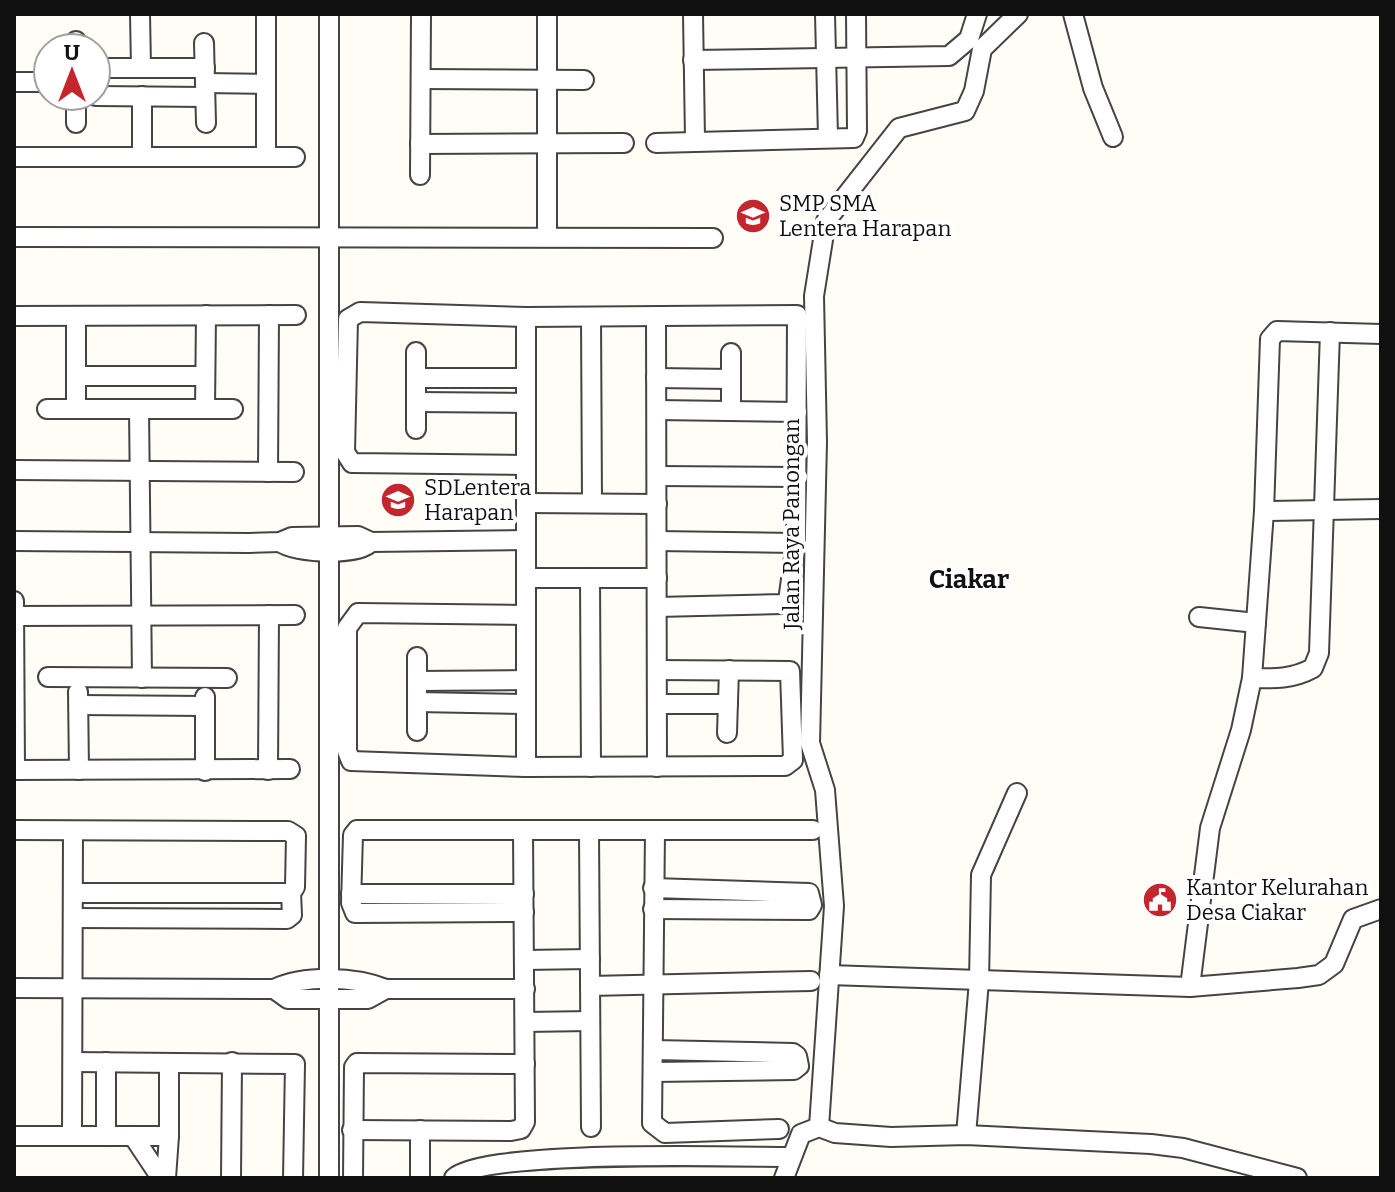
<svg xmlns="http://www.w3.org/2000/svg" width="1395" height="1192" font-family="Bitter,serif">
<rect width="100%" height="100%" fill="#fffdf5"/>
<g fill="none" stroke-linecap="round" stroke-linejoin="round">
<g stroke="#444" stroke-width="22">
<g id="minor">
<path d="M 140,14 L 141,67"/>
<path d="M 266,14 L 266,157"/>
<path d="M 329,14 L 329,1178"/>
<path d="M 547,14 L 547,235"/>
<path d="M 693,14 L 695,139"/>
<path d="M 825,14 L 828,137"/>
<path d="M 1073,14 L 1093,88 L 1113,137"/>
<path d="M 76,41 L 76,48"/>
<path d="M 204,43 L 206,123"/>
<path d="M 693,60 L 949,56 L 969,39 L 977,14"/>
<path d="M 96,68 L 205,68"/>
<path d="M 421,79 L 584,80"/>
<path d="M 14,82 L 48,82"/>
<path d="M 205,83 L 266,84"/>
<path d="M 76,96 L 76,123"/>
<path d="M 96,96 L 205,97"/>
<path d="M 656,143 L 854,138 L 857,131 L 856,14"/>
<path d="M 420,144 L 624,143"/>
<path d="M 14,157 L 295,157"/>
<path d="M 142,157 L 142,96"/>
<path d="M 420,175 L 421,14"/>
<path d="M 14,237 L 713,238"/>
<path d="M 14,316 L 296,315"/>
<path d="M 76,316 L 76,409"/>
<path d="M 526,317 L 526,767"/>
<path d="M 591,317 L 592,503"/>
<path d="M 656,317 L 657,767"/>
<path d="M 416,352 L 416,429"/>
<path d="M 76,376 L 205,376"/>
<path d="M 416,378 L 526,378"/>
<path d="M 656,378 L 731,379"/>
<path d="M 416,402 L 526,403"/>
<path d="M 47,409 L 233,409"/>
<path d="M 139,409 L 142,678"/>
<path d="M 205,409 L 206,315"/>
<path d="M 657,410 L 797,412"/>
<path d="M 731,411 L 731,353"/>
<path d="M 526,465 L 352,463 L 345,452 L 348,319 L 360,312 L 526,317 L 797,315 L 796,543 L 788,601 L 782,604 L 657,607"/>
<path d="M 14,470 L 294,472"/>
<path d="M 268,472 L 269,315"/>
<path d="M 657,476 L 798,477"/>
<path d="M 526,503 L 657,504"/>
<path d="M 1264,511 L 1381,509"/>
<path d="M 14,541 L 249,543 L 280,542 L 292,537 L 358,536 L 371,542 L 526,540"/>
<path d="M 657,541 L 796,543"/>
<path d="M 280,542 C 295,554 359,556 371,542"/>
<path d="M 526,578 L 657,578"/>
<path d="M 590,578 L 591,767"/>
<path d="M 14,601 L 15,770"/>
<path d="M 526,615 L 358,613 L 347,628 L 347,751 L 351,761 L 526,767 L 785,766 L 793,760 L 790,671 L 657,670"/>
<path d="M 14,616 L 295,615"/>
<path d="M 1199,617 L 1256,623"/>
<path d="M 417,657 L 417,731"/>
<path d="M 48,677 L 227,678"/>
<path d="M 1252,678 C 1274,679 1293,679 1313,668 L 1319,653 L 1330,332"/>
<path d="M 417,681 L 526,680"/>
<path d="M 78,692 L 79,770"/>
<path d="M 417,702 L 526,704"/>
<path d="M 657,704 L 728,704"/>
<path d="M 79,705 L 205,706"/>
<path d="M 727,733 L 729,670"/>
<path d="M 14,770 L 290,769"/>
<path d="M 268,770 L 269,615"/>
<path d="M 205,771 L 205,697"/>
<path d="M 14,830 L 288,831 L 296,836 L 295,887 L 291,893 L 73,893"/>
<path d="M 589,831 L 591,1127"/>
<path d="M 655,831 L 652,1123 L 665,1133 L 779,1129"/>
<path d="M 653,888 L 809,893 L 812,905 L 809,910 L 653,909"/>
<path d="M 351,894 L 524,894"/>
<path d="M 524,912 L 355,913 L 351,903 L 353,835 L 357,830 L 813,830"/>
<path d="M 73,918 L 287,919 L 292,915 L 291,893"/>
<path d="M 524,960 L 590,959"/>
<path d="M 829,975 L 1190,987 L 1298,978 L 1319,975 L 1334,964 L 1353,919 L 1381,909"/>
<path d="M 590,986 L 811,981"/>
<path d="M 1190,987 L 1210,828 L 1241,730 L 1252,678 L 1264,511 L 1270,339 L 1277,331 L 1381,334"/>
<path d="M 14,988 L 274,989 C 304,975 355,976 386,989 L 525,989"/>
<path d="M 274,989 L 288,999 L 368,999 L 386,989"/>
<path d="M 525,1022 L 590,1021"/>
<path d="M 73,1062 L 295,1064 L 293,1178"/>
<path d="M 169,1063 L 169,1136"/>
<path d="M 654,1072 L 794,1070 L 799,1066 L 797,1056 L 793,1053 L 654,1050"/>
<path d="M 819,1127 L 834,906 L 825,790 L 810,743 L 817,442 L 814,296 L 826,221 L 899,128 L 965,111 L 974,91 L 982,49 L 1018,14"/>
<path d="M 352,1130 L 511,1131 L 521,1129 L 525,1122 L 523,831"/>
<path d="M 420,1130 L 420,1178"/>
<path d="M 966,1135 L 979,981 L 981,875 L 1017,793"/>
<path d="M 14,1136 L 169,1136 L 166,1178"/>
<path d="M 72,1136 L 73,831"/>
<path d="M 106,1136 L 106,1062"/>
<path d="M 133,1136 L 161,1178"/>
<path d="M 231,1178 L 232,1062"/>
<path d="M 353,1178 L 354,1067 L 357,1063 L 525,1064"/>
<path d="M 454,1178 C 485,1149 735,1157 790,1157"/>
<path d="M 784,1178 L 801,1134 L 819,1127 L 835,1133 L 891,1137 L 966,1135 L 1151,1144 L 1183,1148 L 1297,1178"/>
</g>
</g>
<use href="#minor" stroke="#fff" stroke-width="18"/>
</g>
<defs>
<g id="school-disc" transform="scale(1.8)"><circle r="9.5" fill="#c4262e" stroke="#fff"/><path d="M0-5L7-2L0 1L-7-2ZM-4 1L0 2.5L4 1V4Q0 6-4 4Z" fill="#fff"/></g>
<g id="civic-disc" transform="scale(1.8)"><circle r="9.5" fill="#c4262e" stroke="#fff"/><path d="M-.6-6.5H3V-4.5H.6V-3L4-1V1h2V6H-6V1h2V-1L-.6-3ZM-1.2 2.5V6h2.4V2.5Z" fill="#fff"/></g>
</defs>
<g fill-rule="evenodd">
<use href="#school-disc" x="753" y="216"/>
<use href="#school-disc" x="398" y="500"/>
<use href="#civic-disc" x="1160" y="900"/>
</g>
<g text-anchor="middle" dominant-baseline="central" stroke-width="8" stroke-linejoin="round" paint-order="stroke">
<g font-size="22" fill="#111" stroke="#fff" text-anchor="start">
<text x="779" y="203">SMP SMA<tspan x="779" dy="25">Lentera Harapan</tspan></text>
<text x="424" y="487">SDLentera<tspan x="424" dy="25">Harapan</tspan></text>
<text x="1186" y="887">Kantor Kelurahan<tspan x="1186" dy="25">Desa Ciakar</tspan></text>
</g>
<g font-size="22" fill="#111" stroke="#fff">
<text transform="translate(791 524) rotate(-90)">Jalan Raya Panongan</text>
</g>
<g font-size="26" font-weight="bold" fill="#111" stroke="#fff">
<text x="969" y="579">Ciakar</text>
</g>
</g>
<rect width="1395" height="1192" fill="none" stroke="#111111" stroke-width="32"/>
<g transform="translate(72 72)"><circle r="38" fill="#ffffff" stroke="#a0a0a0" stroke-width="2"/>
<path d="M0-6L14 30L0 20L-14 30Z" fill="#c4262e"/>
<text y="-12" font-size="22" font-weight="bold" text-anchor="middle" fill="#111111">U</text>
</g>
</svg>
